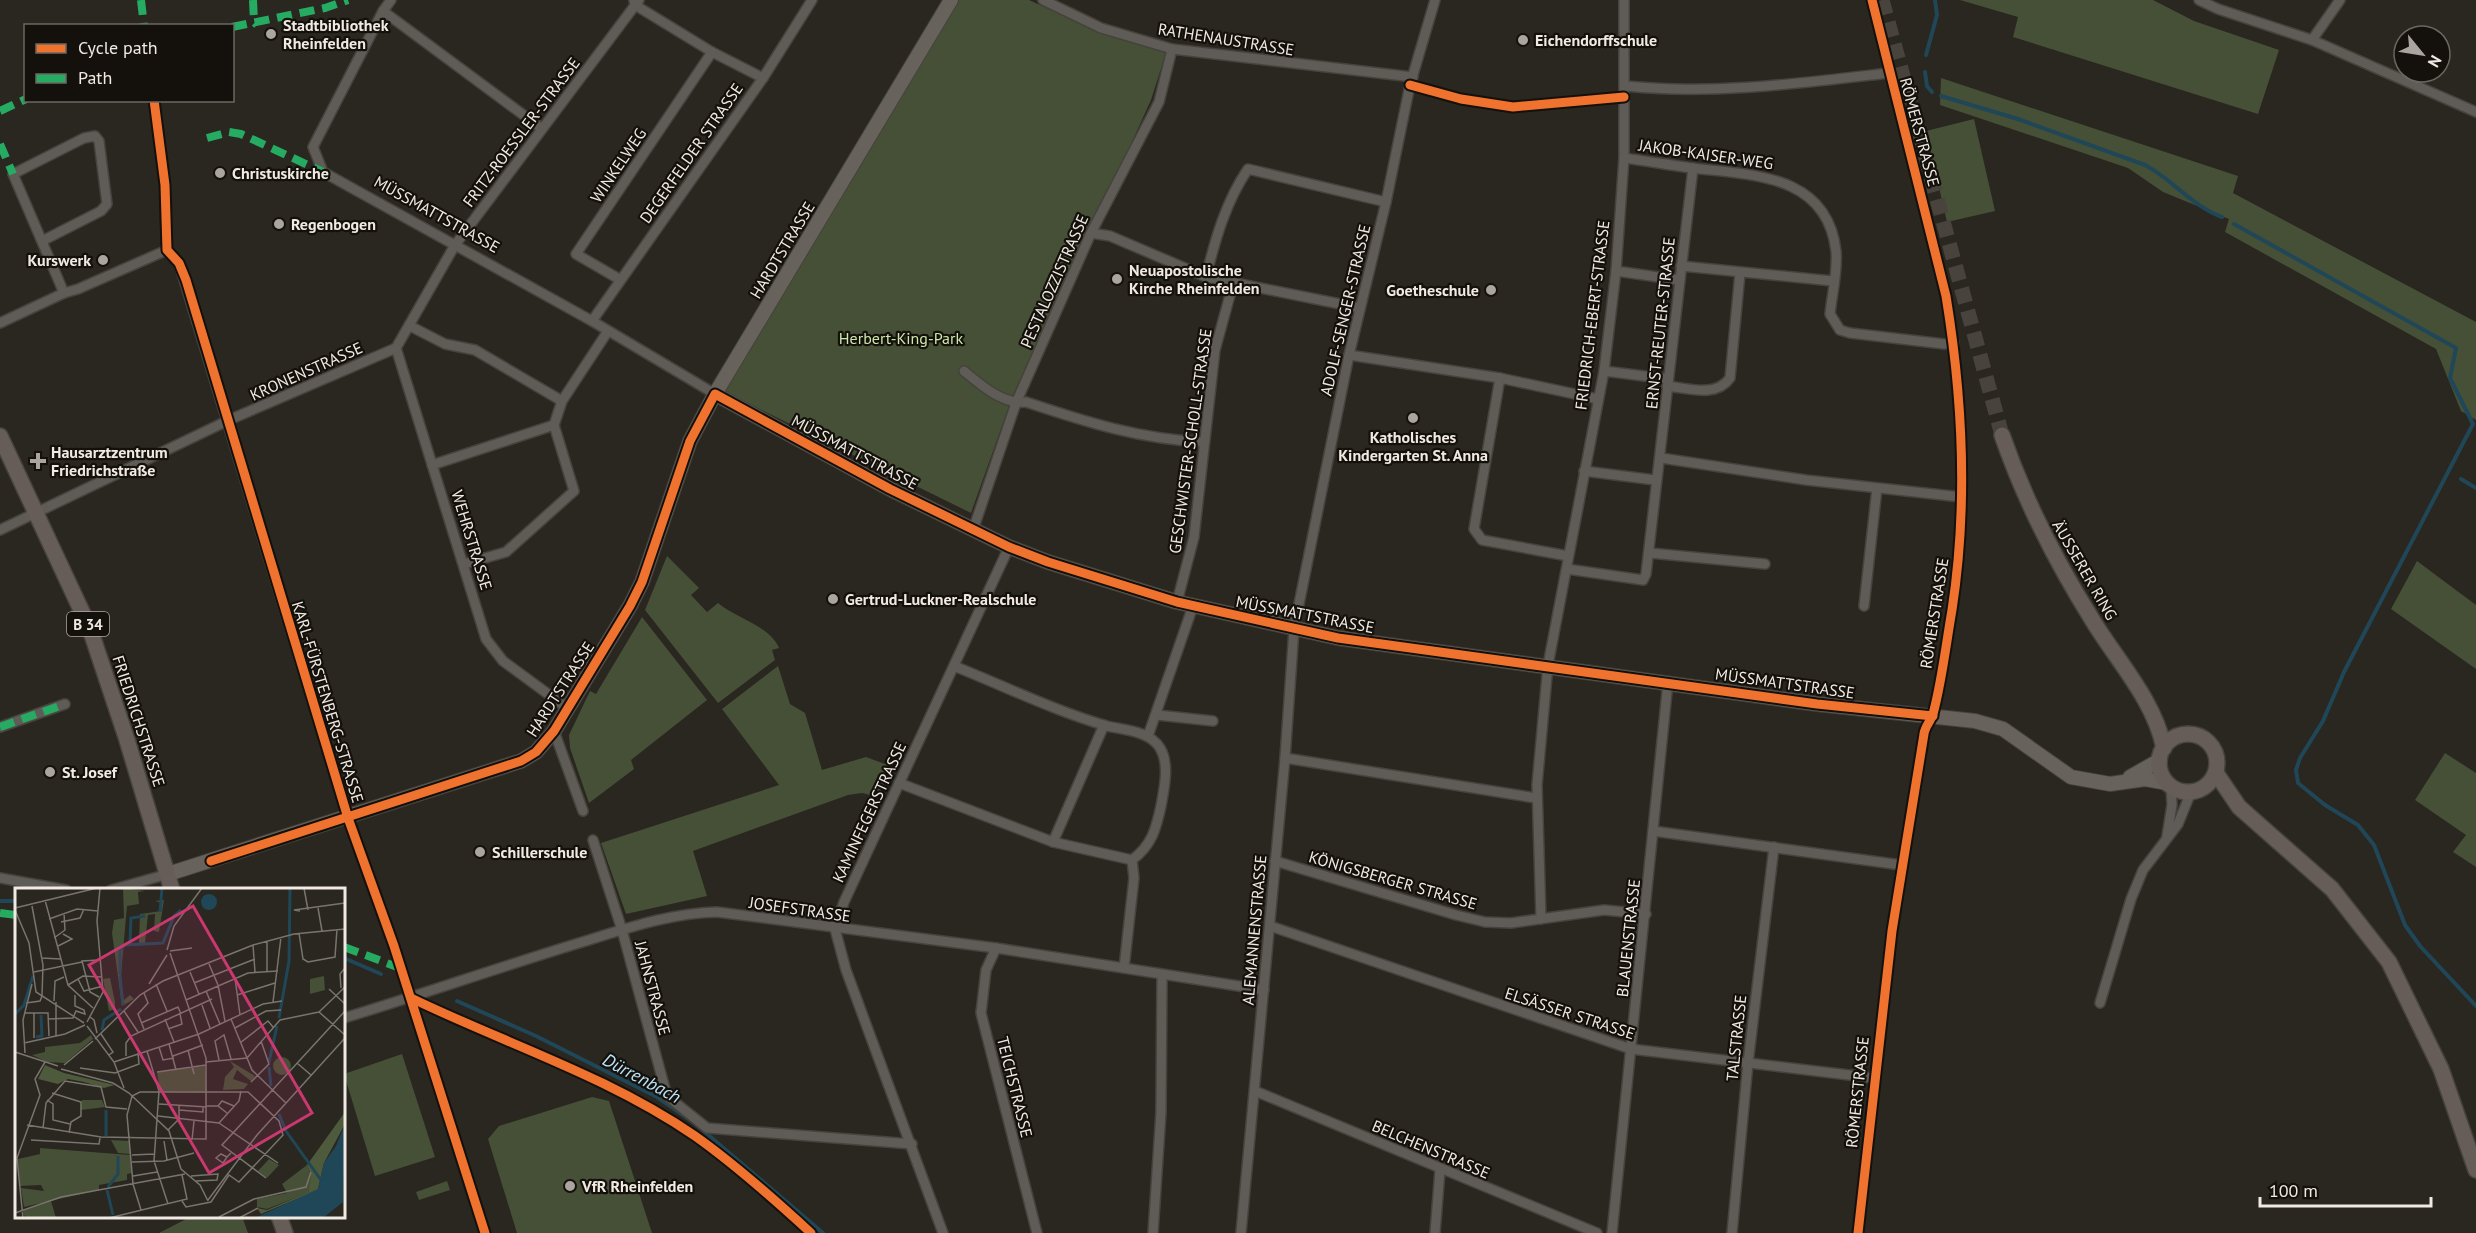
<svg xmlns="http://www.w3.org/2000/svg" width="2476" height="1233" font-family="'PT Sans',sans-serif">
<rect width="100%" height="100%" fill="#2a2620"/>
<g fill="#455036">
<path d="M 958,0 L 1029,0 L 1099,32 L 1166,53 L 1151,100 L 1116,177 L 1086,232 L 1012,398 L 971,513 L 723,391 Z"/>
<path d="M 1960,0 L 2153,0 L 2194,21 L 2279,50 L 2258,114 L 2013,37 L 2018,17 Z"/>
<path d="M 1941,78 L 2238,176 L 2233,193 L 2476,322 L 2476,420 L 2461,411 L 2436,349 L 2225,232 L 2229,219 L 2163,192 L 2128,168 L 1940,105 Z"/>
<path d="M 1974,119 L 1995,211 L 1947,222 L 1926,131 Z"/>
<path d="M 667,556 L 699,588 L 691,595 L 707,612 L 718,603 C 736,618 770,626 779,648 L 772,650 L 775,660 L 718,703 L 645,610 Z"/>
<path d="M 2417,561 L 2476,605 L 2476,669 L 2391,609 Z"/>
<path d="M 642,617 L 707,700 L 631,760 L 634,769 L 589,803 L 570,748 L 569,735 L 590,691 L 596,694 Z"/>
<path d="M 778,666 L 790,704 L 805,713 L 822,770 L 866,757 L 893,767 L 878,797 L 862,793 L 848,795 L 693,851 L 707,896 L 626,914 L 601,843 L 779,785 L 722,709 Z"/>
<path d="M 2445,753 L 2476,773 L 2476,867 L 2453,852 L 2466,835 L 2415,800 Z"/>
<path d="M 402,1054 L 435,1157 L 375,1176 L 344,1074 Z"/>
<path d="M 592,1097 L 609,1101 L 652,1233 L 517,1233 L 488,1139 L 499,1126 Z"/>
<path d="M 447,1181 L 450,1190 L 419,1200 L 416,1192 Z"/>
<path d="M 229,1217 L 243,1219 L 248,1233 L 159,1233 L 190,1217 Z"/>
</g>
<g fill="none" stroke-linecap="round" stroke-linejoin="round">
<g stroke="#204757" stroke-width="4">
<path d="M 1926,55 L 1937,15 L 1935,0"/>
<path d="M 1925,72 L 1927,86 L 1932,92"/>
<path d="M 1941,96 L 2018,119 L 2145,165 C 2172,179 2193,207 2222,217"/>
<path d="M 2234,224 L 2456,348 L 2450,378 L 2473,424 L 2344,672 L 2323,721 L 2300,758 L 2296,770 L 2298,783 L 2325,805 L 2358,825 L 2374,845 L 2405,925 L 2420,946 L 2476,1006"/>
<path d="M 2461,479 L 2476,488"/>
<path d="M 0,901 L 16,901"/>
<path d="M 344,958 L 381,974"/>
<path d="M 457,1001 L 536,1036 L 657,1097 L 693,1122 L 823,1233"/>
</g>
<path stroke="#48433d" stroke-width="15" stroke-dasharray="15 8" stroke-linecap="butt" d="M 1882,0 L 2002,435"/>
<g stroke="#46433d" stroke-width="12">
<g id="street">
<path d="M 391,0 L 383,11 L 313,147 L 323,172 L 592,321 L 715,394"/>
<path d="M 634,0 L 635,5 L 712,52 L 763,78"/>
<path d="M 1043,0 L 1101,28 L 1172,49 L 1413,77"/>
<path d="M 2199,0 L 2218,9 L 2312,40 L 2476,112"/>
<path d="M 383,11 L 541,128"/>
<path d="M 2312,40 L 2340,0"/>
<path d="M 1626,86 C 1713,95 1803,83 1889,73"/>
<path d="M 1624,158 C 1647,161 1669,165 1692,168 C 1750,175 1827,173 1836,251 C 1838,271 1832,294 1830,314 L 1840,330 L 1850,333 L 1944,344 L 1954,343"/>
<path d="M 1091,233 L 1110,236 L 1206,277 L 1360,308"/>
<path d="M 42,241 L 101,211 L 107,204 L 99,141 L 95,136 L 84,138 L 13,174 L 64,293"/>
<path d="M 1681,266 L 1833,281"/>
<path d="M 1616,271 L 1679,280"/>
<path d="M 1206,277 C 1215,240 1226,201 1248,169 L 1386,202"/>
<path d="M 619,279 L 576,254 L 712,52"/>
<path d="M 592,321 L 763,78 L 812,0"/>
<path d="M 0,323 L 64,293 L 78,289 L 167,250 L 179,263 L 348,818 L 394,946 L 485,1233"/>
<path d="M 410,326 L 445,344 L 475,350 L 562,401"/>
<path d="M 396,348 L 455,245 L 639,0"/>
<path d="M 396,348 L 486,639 L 503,661 L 567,708"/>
<path d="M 1349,355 L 1500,378 L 1598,399"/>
<path d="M 964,371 C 981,385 1003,405 1026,402 C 1086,422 1139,439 1203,442"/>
<path d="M 1604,371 L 1668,379"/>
<path d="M 1500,378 L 1474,529 L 1482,540 L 1568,556"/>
<path d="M 1667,386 C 1688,388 1716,398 1730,378 L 1740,273"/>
<path d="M 1661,458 L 1806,480 L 1961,497"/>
<path d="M 432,465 L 554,425 L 562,401 L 608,331"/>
<path d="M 1584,471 L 1655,480"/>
<path d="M 0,530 L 229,420 L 396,348"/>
<path d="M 973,530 L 1016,403 L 1091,233 L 1159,102 L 1172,49"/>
<path d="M 1650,553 L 1765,564"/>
<path d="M 464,564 L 506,552 L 574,491 L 554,425"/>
<path d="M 1567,569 L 1643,580 L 1646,574 L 1693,168"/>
<path d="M 1177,602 L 1194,537 L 1215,350 L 1233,284"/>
<path d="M 1864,606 L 1877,488"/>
<path d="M 1157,715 L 1213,721"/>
<path d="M 0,727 L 65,704"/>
<path d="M 554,731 L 583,811"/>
<path d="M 1148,736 L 1193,606"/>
<path d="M 1285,758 L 1536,798"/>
<path d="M 899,783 L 1053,842 L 1132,860 C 1152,845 1156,829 1161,806 C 1164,789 1170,764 1160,748 C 1150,731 1124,730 1107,726 C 1055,711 1004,686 954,666"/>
<path d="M 1653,831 L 1901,865"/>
<path d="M 2167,836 L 2172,805 L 2171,787"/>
<path d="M 593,840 L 622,930 L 667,1096 L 707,1128 L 912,1144"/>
<path d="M 1053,842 L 1104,725"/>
<path d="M 1275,861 L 1456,915 L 1485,922 L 1511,923 L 1604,910 L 1646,914"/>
<path d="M 0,878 L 66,890"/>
<path d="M 111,890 L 168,874"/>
<path d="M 1541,919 L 1537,785 L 1548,665 L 1604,371 L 1616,271 L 1624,158 L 1624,0"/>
<path d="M 1270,926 L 1631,1049 L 1874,1078"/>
<path d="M 996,948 L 986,970 L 981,1013 L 1037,1233"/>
<path d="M 1124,968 L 1134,878 L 1132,860"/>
<path d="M 2100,1003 L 2131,899 L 2143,870 L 2178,824 L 2191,792"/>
<path d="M 344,1018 C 423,994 500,967 579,943 C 625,929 670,913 717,912 L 996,948 L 1264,990"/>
<path d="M 1255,1091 L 1597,1233"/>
<path d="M 943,1233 L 846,970 L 835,929 L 844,902 L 1009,547"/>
<path d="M 1153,1233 L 1161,1112 L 1162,976"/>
<path d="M 1241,1233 L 1285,758 L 1294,629 L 1349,355 L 1386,202 L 1410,85 L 1435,0"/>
<path d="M 1435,1233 L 1440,1170"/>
<path d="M 1612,1233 L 1668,682"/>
<path d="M 1732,1233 L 1748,1063 L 1774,847"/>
<path d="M 1858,1233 L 1892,931 L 1924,734 C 1925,726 1931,721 1933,714 C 1942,681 1946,644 1952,610 C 1968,506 1963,400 1946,296 L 1872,0"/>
</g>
</g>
<g stroke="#46433d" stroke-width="16">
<g id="secondary">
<path d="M 715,394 L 890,489 L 1009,547 L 1048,562 L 1177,602 L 1338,638 L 1817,704 L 1975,721 L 2003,729 L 2071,777 L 2110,784 L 2145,779 L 2167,783"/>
<path d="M 2130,777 L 2160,760"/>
<path d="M 168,874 L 521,761 L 536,752 L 554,731 L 630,606 L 642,582 L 690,441 L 715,394 L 951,0"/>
</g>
</g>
<g stroke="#46433d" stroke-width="18">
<g id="primary">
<path d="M 2002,435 C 2025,501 2056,562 2093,621 C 2118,662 2154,700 2164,748"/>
<path d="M 0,436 L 90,629 L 127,740 L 172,890"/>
<circle cx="2188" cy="763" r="29"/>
<path d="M 2216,773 L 2239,807 L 2332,889 L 2389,962 L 2441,1069 L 2476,1170"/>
<path d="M 279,1216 L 285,1233"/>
</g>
</g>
<use href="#street" stroke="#5f5b56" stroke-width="9"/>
<use href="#secondary" stroke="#68625c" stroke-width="14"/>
<use href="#primary" stroke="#665d58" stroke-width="15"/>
<g stroke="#26ab63" stroke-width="8" stroke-dasharray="15 8" stroke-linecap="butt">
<path d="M 141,0 L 144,26"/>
<path d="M 253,0 L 254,22 L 257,25"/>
<path d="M 232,27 L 325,8 L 348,0"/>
<path d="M 0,111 L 26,99"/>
<path d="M 207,138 L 229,132 L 241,134 L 323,172"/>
<path d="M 0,144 L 13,174"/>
<path d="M 0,727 L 65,704"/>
<path d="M 0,913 L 16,915"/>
<path d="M 344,947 L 400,968"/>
</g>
<g stroke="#14100b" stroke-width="13">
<g id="cycleway">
<path d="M 1410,85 L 1461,99 L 1513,107 L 1624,97"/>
<path d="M 154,100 L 165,185 L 167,250 L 179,263 L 186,280 L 348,818 L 394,946 L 485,1233"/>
<path d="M 211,861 L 521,761 L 536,752 L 554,731 L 630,606 L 642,582 L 690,441 L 715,394 L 890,489 L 1009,547 L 1048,562 L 1177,602 L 1338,638 L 1817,704 L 1933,716"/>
<path d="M 411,998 C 504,1043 608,1076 695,1136 C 736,1165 774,1199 811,1233"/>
<path d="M 1858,1233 L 1892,931 L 1924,734 C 1925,726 1931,721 1933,714 C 1942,681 1946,644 1952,610 C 1968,506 1963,400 1946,296 L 1872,0"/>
</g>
</g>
<use href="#cycleway" stroke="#ef722f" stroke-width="9"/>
</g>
<g fill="#aba59f" stroke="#14100b" stroke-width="2">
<circle cx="271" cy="34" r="6"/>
<circle cx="1523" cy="40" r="6"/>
<circle cx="220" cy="173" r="6"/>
<circle cx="279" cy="224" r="6"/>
<circle cx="103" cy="260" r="6"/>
<circle cx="1117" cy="279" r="6"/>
<circle cx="1491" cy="290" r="6"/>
<circle cx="1413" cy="418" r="6"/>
<path d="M35 452h6v6h6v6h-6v6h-6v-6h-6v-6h6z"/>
<circle cx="833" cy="599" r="6"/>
<circle cx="50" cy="772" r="6"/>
<circle cx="480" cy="852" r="6"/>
<circle cx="570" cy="1186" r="6"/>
</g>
<g text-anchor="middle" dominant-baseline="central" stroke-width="4.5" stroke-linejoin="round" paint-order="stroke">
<rect fill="#14100b" stroke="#aea9a2" stroke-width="1.5" x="67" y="612" width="42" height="24" rx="4.5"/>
<g font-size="15" font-weight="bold" fill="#f0eae3">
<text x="88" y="624">B 34</text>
</g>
<g font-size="16" font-weight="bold" fill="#f0eae3" stroke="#14100b" text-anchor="start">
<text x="283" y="25">Stadtbibliothek<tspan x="283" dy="18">Rheinfelden</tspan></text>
<text x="1535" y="40">Eichendorffschule</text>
<text x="232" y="173">Christuskirche</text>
<text x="291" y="224">Regenbogen</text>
<text x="91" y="260" text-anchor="end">Kurswerk</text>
<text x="1129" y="270">Neuapostolische<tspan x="1129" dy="18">Kirche Rheinfelden</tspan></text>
<text x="1479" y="290" text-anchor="end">Goetheschule</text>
<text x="1413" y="437" text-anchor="middle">Katholisches<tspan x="1413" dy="18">Kindergarten St. Anna</tspan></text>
<text x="51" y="452">Hausarztzentrum<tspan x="51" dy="18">Friedrichstraße</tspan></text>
<text x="845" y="599">Gertrud-Luckner-Realschule</text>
<text x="62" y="772">St. Josef</text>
<text x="492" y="852">Schillerschule</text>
<text x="582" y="1186">VfR Rheinfelden</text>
</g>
<g font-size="16" fill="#f0eae3" stroke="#14100b">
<text transform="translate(1226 39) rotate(9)">RATHENAUSTRASSE</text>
<text transform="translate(521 132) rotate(-53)">FRITZ-ROESSLER-STRASSE</text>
<text transform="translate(1920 132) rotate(75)">RÖMERSTRASSE</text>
<text transform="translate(691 153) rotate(-55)">DEGERFELDER STRASSE</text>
<text transform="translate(1706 154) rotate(8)">JAKOB-KAISER-WEG</text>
<text transform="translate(618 165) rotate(-56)">WINKELWEG</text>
<text transform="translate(437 214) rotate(29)">MÜSSMATTSTRASSE</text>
<text transform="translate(782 250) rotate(-59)">HARDTSTRASSE</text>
<text transform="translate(1054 281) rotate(-66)">PESTALOZZISTRASSE</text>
<text transform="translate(1345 310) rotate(-77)">ADOLF-SENGER-STRASSE</text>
<text transform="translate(1592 315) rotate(-83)">FRIEDRICH-EBERT-STRASSE</text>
<text transform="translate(1660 323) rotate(-84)">ERNST-REUTER-STRASSE</text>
<text transform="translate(306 371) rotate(-24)">KRONENSTRASSE</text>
<text transform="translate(1190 441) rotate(-82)">GESCHWISTER-SCHOLL-STRASSE</text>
<text transform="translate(855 452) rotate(28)">MÜSSMATTSTRASSE</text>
<text transform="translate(472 540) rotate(73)">WEHRSTRASSE</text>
<text transform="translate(2085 570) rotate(60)">ÄUSSERER RING</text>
<text transform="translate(1934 613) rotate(-81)">RÖMERSTRASSE</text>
<text transform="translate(1305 614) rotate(11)">MÜSSMATTSTRASSE</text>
<text transform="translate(1785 683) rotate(8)">MÜSSMATTSTRASSE</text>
<text transform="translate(560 689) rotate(-57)">HARDTSTRASSE</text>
<text transform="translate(328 702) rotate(73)">KARL-FÜRSTENBERG-STRASSE</text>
<text transform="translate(139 721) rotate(72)">FRIEDRICHSTRASSE</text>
<text transform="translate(869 812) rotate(-65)">KAMINFEGERSTRASSE</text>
<text transform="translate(1393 880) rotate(16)">KÖNIGSBERGER STRASSE</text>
<text transform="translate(800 909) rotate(8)">JOSEFSTRASSE</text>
<text transform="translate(1254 930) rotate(-85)">ALEMANNENSTRASSE</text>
<text transform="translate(1628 938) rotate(-84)">BLAUENSTRASSE</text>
<text transform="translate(653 988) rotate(75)">JAHNSTRASSE</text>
<text transform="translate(1570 1013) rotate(18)">ELSÄSSER STRASSE</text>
<text transform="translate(1736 1038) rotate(-84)">TALSTRASSE</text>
<text transform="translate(1015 1087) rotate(76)">TEICHSTRASSE</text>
<text transform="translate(1857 1092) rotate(-84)">RÖMERSTRASSE</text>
<text transform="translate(1431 1149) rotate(23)">BELCHENSTRASSE</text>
</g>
<g font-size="16" fill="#cce7aa" stroke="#14100b">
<text x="901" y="338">Herbert-King-Park</text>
</g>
<g font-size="18" font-style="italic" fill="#bae5f9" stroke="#14100b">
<text transform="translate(642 1078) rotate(28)">Dürrenbach</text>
</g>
</g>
<g transform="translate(15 888)">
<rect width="330" height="330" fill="#2a2620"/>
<path d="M 108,0 L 130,3 L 123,4 L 124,16 L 112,18 L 105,98 L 108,113 L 115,107 L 119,111 L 107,118 L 97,45 L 99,32 L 109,30 ZM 149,12 L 144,44 L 139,43 L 140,26 L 133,27 L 130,55 L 124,55 L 125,26 L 146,23 L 147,15 L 140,13 ZM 309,88 L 310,102 L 295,106 L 295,91 ZM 95,90 L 100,114 L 100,121 L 94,123 L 88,91 ZM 76,147 L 78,151 L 50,175 L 32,174 L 17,167 L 30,164 L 30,159 L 65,155 ZM258 178a9 9 0 1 1 18 0a9 9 0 1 1-18 0ZM 215,173 L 240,188 L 236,193 L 222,182 L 218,191 L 233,196 L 229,201 L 208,202 L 210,189 L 219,179 ZM 190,178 L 192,205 L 145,204 L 142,184 ZM 67,212 L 87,212 L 90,219 L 66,222 ZM 96,252 L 115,253 L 115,266 L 103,265 ZM 25,260 L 115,267 L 117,285 L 112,286 L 112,292 L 84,297 L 84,302 L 9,319 L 6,300 L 29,303 L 26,297 L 5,298 L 3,271 L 25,266 ZM 254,271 L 264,277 L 252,290 L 243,283 ZM 292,277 L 296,286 L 295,304 L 252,321 L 242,319 L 242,311 L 272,305 L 267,296 ZM 36,313 L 41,330 L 10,330 L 8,323 Z" fill="#455036"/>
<path d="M 30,177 L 49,185 L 100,197 L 89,200 L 69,194 L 53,191 L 43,196 L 23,191 ZM 330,224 L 330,236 L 309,275 L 303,301 L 301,303 L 246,326 L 242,320 L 252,322 L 294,304 L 296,286 L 292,277 Z" fill="#4d5a3b"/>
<path d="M186 14a8 8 0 1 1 16 0a8 8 0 1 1-16 0ZM 330,236 L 328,314 L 308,330 L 240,330 L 303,301 L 309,275 L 321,258 Z" fill="#204757"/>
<path fill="none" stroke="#204757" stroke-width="3" d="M 145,24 L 147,0M 115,55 L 116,30 L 130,28M 105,87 L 105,62 L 110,57 L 148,55 L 159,28 L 166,22M 105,88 L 108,117M 0,126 L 9,117 L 18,88M 264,130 L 274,73 L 275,0M 87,142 L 89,132 L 106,121M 21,149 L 27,148 L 26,127M 254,174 L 262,138M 254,179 L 256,198M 91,222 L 91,248M 264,226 L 271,243 L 306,292M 93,299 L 103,286 L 103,268M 92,302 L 98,327"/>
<path fill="none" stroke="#79746e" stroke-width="1.5" d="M 289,0 L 293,22M 30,12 L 53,97 L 78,120M 0,20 L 82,0M 303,20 L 307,43M 0,22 L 14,55 L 21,104 L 69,135M 285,23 L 279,22 L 330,15M 34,31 L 62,21 L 83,23M 46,34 L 65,30 L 69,21M 284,45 L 288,71 L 293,74 L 320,69 L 322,41M 39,50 L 50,42 L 49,25M 238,57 L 240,84M 43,58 L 57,51 L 48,46M 152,62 L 159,38 L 187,0M 155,63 L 177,60M 26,70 L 46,71M 84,72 L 67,73 L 75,104 L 84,109M 194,76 L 203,97 L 210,133M 252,83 L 252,53M 19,84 L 67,74M 175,84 L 184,106M 220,90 L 225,127M 63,91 L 69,103 L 88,98M 179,95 L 240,71M 134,96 L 152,67M 141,96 L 152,123M 53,97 L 68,88 L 86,89M 326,100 L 325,86 L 330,80M 314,101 L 330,116M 191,103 L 205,136M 129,105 L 133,115 L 123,126 L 129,141M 222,107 L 260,95M 171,112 L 233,85 L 263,83M 39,113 L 40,93 L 49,89M 41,114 L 41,148M 258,114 L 266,49M 11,115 L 25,113 L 27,108 L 28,77 L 17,18M 187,117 L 195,140M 109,123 L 123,144M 304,124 L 330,99M 304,124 L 330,147M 10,125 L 33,125 L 34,148M 19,125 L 19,150M 75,129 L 79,132 L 82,145M 33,131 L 58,130 L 61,123 L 70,126 L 69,122 L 60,118 L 60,107M 150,131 L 159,154M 216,131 L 237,182 L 271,215M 72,134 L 88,104 L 82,33 L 85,0M 126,135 L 163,119 L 166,126M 72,138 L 99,174 L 109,200M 220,140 L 251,123 L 266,122M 153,141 L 167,136 L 165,126M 86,146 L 98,164 L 94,167M 80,151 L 125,107 L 148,93 L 238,57 L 279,46 L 330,41M 9,155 L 50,146 L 70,137M 225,155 L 253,133 L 258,139M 154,156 L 161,182M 144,159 L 148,172 L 159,170M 173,162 L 179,186M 132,163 L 144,203 L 139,273 L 153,316M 0,164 L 43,178M 10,165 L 8,132 L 17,96M 111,168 L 111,155 L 116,148 L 197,111M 158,168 L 188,157M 204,172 L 200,153 L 209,147 L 216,171M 99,174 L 184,146 L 248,116 L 267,113M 191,174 L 232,170 L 265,132 L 304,124M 282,175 L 296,187M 49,177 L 78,153M 65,180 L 100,185 L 124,176 L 123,165M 46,181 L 98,195 L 114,205 L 154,243 L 166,281 L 185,297 L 193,313M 142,184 L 191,177M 236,194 L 254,176 L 246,153M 37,205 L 66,214 L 66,228 L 56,234 L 54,245M 32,212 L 38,216 L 38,232 L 55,236M 144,216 L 192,219M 192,218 L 203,218 L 212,225M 203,218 L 207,213 L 219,218M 164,222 L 188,224 L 188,219M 143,228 L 204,235M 204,235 L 263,275M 204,235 L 224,213 L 226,203M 12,237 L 86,249 L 191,251 L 191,170 L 155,65M 28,240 L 31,215 L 50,193 L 86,199 L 91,219 L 112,221M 153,242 L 164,231 L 164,217M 16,252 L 84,256 L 85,250M 177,252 L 179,233M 149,253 L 152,272M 117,267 L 139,266M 212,269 L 206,266 L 201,270 L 208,275 L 212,269 L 216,265M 117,274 L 149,273 L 179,265M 118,288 L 142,284M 176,288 L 203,286 L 202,292 L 181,293M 251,290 L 207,257 L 330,123M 193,312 L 242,247 L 330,150M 126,322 L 118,296 L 112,227 L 117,208 L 125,204 L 233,204 L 264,233 L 268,247 L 224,294 L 214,287 L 196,314 L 171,319 L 167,313M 0,325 L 46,309 L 170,286M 204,329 L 239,311 L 291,299 L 296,284M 8,330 L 2,270 L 25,207 L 20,191 L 30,174M 94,330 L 172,311 L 167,287M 224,330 L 243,320"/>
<path fill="#c9386f" fill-opacity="0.15" stroke="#c9386f" stroke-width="3" d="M 178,18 L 297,225 L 194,285 L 74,77 Z"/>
<rect width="330" height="330" fill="none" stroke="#f0eae3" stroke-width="3"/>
</g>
<rect x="24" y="24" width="210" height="78" fill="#14100b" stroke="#6c6761" stroke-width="1.5"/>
<rect x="36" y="44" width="30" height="9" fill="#ef722f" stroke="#6c6761" stroke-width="1.5"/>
<text x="78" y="54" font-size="18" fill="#f0eae3">Cycle path</text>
<rect x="36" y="74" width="30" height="9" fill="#26ab63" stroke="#6c6761" stroke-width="1.5"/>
<text x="78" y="84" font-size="18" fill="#f0eae3">Path</text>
<g transform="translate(2422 54) rotate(120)"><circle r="28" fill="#14100b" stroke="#6c6761" stroke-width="1.5"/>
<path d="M0-4.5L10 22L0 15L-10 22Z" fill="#aba59f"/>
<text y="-9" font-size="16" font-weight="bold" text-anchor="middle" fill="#f0eae3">N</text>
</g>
<path d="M2260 1197v9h171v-9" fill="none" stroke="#f0eae3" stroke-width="3"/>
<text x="2269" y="1197" font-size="18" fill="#f0eae3" stroke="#14100b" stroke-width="4.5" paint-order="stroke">100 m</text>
</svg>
